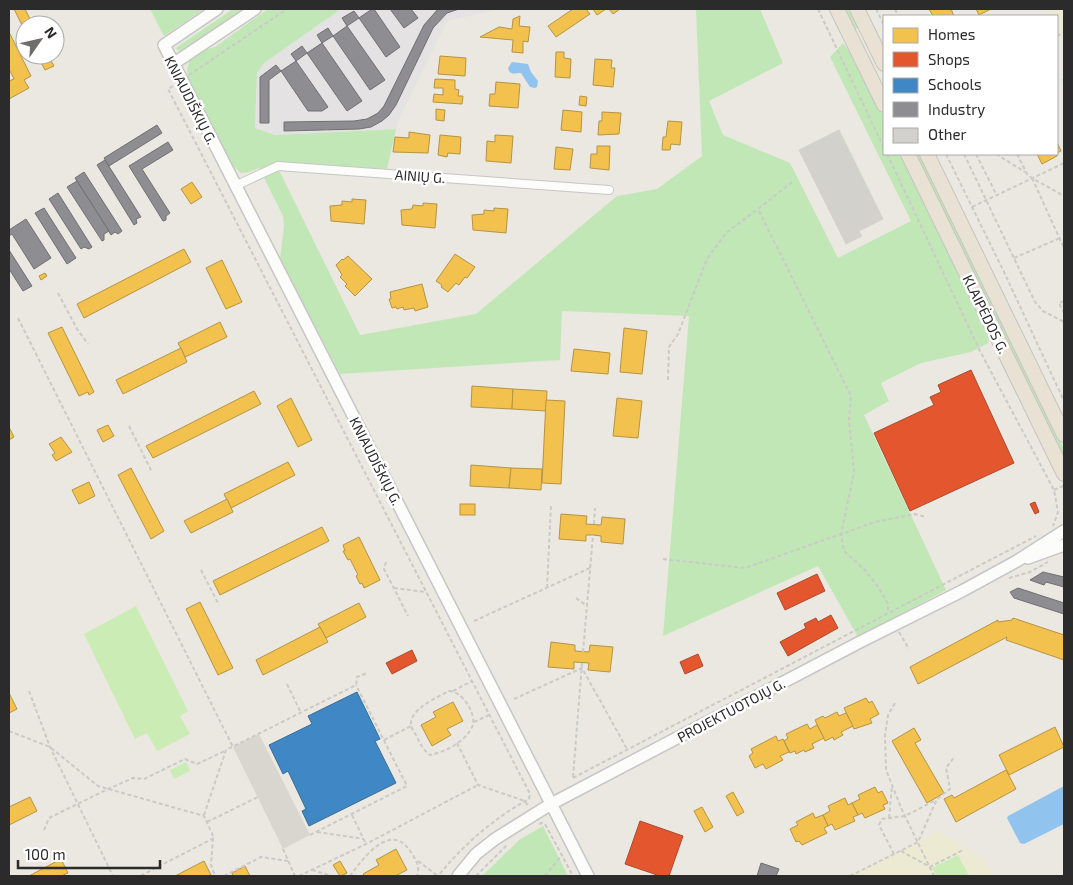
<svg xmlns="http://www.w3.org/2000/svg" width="1073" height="885" font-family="'Exo 2',sans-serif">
<rect width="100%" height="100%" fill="#eae8e0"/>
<path fill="#e5e2e3" d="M 341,9 L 499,9 L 447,21 L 399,119 L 396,129 L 275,135 L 255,128 L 257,73 L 264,63 Z"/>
<g fill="#edead4">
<path d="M 1047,9 L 1064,9 L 1064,43 L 1057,28 L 1057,16 L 1051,16 Z"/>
<path d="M 938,831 L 985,860 L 993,876 L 848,876 Z"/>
</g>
<g fill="#c2e7b7">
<path d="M 150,9 L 204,9 L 164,36 Z"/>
<path d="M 233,9 L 245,9 L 181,52 L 176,49 L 177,47 Z"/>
<path d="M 268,9 L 341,9 L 264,63 L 257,73 L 255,128 L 275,135 L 396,129 L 387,169 L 275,162 L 360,335 L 476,314 L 617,196 L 657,189 L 702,156 L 696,9 L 760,9 L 783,63 L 709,101 L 723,135 L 790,163 L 838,258 L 911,221 L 830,57 L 843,43 L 858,63 L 884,117 L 884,154 L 902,154 L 991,336 L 988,343 L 971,352 L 921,363 L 881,383 L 889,401 L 864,415 L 946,590 L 858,637 L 818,566 L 663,636 L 689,316 L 562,311 L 560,360 L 340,374 L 280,259 L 284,226 L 283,216 L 259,168 L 250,172 L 241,173 L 233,166 L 188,79 L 187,70 L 190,58 L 197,52 L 215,47 Z"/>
<path d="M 843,9 L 852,9 L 859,26 L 859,28 L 853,29 Z"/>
<path d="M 913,154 L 919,154 L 934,178 L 1064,449 L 1064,464 Z"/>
<path d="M 543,826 L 568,876 L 482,876 L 519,840 Z"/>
</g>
<g fill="#ccecb5">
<path d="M 136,606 L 188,711 L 180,716 L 190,734 L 157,751 L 147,733 L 135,739 L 84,634 Z"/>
<path d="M 186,762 L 190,771 L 174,779 L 170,770 Z"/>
<path d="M 958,855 L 969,876 L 936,876 L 932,868 Z"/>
</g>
<path fill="#d8d6cf" d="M 259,734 L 310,835 L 283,849 L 233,747 Z"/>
<g fill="#90c4ef">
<path d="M 512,62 L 528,64 L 531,72 L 538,81 L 537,87 L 535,88 L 530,87 L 521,73 C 515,73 510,76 508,68 Z"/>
<path d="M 1064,786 L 1064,824 L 1024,844 L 1020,843 L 1007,818 L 1008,816 Z"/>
</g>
<g fill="#f2c14e" stroke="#b69444">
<path d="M 14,9 L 25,9 L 33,25 L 25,25 L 25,31 Z"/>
<path d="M 573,9 L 586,9 L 590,14 L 556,37 L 548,26 Z"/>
<path d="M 593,9 L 606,9 L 597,15 Z"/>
<path d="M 609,9 L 620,9 L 613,14 Z"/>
<path d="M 929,9 L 951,9 L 954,16 L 933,16 Z"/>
<path d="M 976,9 L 991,9 L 979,15 Z"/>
<path d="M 520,16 L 519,26 L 530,27 L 528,42 L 523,41 L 523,53 L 512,52 L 513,40 L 480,37 L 499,27 L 512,29 L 513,19 Z"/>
<path d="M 9,32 L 31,76 L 24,80 L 29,88 L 9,99 L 9,81 L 14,79 L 9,69 Z"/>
<path d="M 556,52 L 564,52 L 564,58 L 571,59 L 570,78 L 555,77 Z"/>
<path d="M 37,55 L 48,55 L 54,66 L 45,70 Z"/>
<path d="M 440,56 L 466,58 L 465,76 L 438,74 Z"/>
<path d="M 595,59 L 612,60 L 611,68 L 615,68 L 613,87 L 593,85 Z"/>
<path d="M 435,79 L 455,80 L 455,89 L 459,90 L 458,96 L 463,96 L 462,104 L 433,102 L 434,94 L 443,95 L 443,88 L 434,88 Z"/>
<path d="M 496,82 L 520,84 L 518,108 L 489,106 L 490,94 L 495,94 Z"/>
<path d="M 580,96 L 587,97 L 586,106 L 579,105 Z"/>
<path d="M 436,109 L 445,110 L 444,121 L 436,120 Z"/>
<path d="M 563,110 L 582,112 L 581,132 L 561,130 Z"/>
<path d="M 602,112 L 621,113 L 619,134 L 598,135 L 599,121 L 602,121 Z"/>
<path d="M 668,121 L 682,122 L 680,145 L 671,144 L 670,150 L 662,150 L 663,137 L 666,137 Z"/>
<path d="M 409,132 L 430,135 L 428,153 L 393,152 L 395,137 L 409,138 Z"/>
<path d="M 440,135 L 461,137 L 460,154 L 448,153 L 447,157 L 438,155 Z"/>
<path d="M 495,135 L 513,136 L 511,163 L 486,161 L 487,141 L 495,142 Z"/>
<path d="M 1057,142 L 1061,151 L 1057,153 Z"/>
<path d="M 597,146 L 610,146 L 609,170 L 590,168 L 591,154 L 597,154 Z"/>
<path d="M 556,147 L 573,149 L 570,170 L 554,169 Z"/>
<path d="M 1037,154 L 1056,154 L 1057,156 L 1042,164 Z"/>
<path d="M 192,182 L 202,197 L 191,204 L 181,189 Z"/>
<path d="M 352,199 L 366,200 L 364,224 L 331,221 L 330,206 L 342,205 L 342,201 L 352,202 Z"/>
<path d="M 423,203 L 437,204 L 435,228 L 402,225 L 401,210 L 412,209 L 413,205 L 423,206 Z"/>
<path d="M 494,208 L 508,209 L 506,233 L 473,230 L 472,215 L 484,214 L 484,210 L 494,211 Z"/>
<path d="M 184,249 L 191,262 L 84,318 L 77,304 Z"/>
<path d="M 455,254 L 475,267 L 467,278 L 465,277 L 459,285 L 456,283 L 448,292 L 441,287 L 442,285 L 436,281 Z"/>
<path d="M 348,256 L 372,279 L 355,296 L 345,286 L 347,284 L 340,277 L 342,275 L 336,265 L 342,259 L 343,260 Z"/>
<path d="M 222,260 L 242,302 L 226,309 L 206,268 Z"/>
<path d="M 45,273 L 47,276 L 41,280 L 39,276 Z"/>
<path d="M 422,284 L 428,307 L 415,311 L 414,308 L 404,310 L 403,307 L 397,309 L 396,307 L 392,308 L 389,299 L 391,299 L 390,292 Z"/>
<path d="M 220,322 L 227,337 L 185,357 L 178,343 Z"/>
<path d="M 62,327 L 94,392 L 89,395 L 88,392 L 79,396 L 48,333 Z"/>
<path d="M 624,328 L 647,331 L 642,374 L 620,372 Z"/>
<path d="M 181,348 L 187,362 L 123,394 L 116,380 Z"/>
<path d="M 574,349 L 610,353 L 608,374 L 571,371 Z"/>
<path d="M 472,386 L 513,389 L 512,409 L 471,407 Z"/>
<path d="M 513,389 L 547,391 L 546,411 L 512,409 Z"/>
<path d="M 254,391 L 261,404 L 153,458 L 146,446 Z"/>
<path d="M 291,398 L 312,440 L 298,447 L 277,406 Z"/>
<path d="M 617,398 L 642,401 L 638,438 L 613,436 Z"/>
<path d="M 546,400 L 565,401 L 561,484 L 542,483 Z"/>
<path d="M 108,425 L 114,436 L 103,442 L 97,430 Z"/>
<path d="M 9,427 L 14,437 L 9,440 Z"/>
<path d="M 61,437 L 72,452 L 56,461 L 52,455 L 55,453 L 49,444 Z"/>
<path d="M 288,462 L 295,475 L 231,508 L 224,494 Z"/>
<path d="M 471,465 L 511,468 L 509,488 L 470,486 Z"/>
<path d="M 131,468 L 164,531 L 151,539 L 118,475 Z"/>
<path d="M 511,468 L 542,469 L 541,490 L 509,488 Z"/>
<path d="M 89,482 L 95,496 L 79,504 L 72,490 Z"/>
<path d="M 227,499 L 233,512 L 191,533 L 184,521 Z"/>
<rect x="460" y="504" width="15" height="11"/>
<path d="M 561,514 L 587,516 L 586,524 L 601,525 L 602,517 L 625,519 L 623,544 L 601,542 L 601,536 L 593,535 L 586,535 L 586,541 L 559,539 Z"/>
<path d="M 322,527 L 329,541 L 220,595 L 213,581 Z"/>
<path d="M 359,537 L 380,580 L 364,588 L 362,583 L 360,584 L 356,576 L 358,575 L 350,559 L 348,560 L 343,551 L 345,551 L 343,545 Z"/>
<path d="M 200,602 L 233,668 L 218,675 L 186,609 Z"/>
<path d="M 359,603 L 366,617 L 326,638 L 318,624 Z"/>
<path d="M 1013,618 L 1064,635 L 1064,660 L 1006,640 L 1007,637 L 918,684 L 910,667 L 998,620 L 998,622 L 1012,620 Z"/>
<path d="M 320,627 L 328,642 L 263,675 L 256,660 Z"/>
<path d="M 551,642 L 575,645 L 575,651 L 589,652 L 590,645 L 613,647 L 610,672 L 588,670 L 589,663 L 574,662 L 574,669 L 548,667 Z"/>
<path d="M 9,693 L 17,709 L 9,713 Z"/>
<path d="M 866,698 L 869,703 L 872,701 L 879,714 L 870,719 L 872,723 L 854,729 L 844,708 Z"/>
<path d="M 453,702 L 463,721 L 447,729 L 451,735 L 432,746 L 421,725 L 436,717 L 433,712 Z"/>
<path d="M 837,712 L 839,716 L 846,713 L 853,726 L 841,732 L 843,735 L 834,740 L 833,737 L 825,741 L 815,720 L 823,716 L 825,718 Z"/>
<path d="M 807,724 L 810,729 L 817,725 L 824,738 L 812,744 L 814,748 L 805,752 L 804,750 L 796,754 L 795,751 L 790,753 L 784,741 L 788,738 L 786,734 Z"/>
<path d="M 1055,727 L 1064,747 L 1009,775 L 999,755 Z"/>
<path d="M 914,728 L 921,740 L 915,743 L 944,793 L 927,803 L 892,741 Z"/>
<path d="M 776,736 L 778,741 L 783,739 L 789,752 L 780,756 L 783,760 L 766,769 L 763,764 L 755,768 L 749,756 L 753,753 L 751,749 Z"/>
<path d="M 1006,770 L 1016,789 L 956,822 L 944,799 L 952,795 L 954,798 Z"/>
<path d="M 875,787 L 878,793 L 882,791 L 888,803 L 883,805 L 885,809 L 865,818 L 862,813 L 858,815 L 852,803 L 860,799 L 858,795 Z"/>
<path d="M 733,792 L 744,812 L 737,816 L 726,796 Z"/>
<path d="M 30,797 L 37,811 L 9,825 L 9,807 Z"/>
<path d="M 845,798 L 848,805 L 852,803 L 858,815 L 853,817 L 855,821 L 835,830 L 832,824 L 828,826 L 823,815 L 830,811 L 828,806 Z"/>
<path d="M 702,807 L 713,827 L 705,832 L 694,811 Z"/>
<path d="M 813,813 L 815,818 L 823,815 L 828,826 L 824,828 L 827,833 L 802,845 L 799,841 L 796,842 L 790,829 L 798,825 L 796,822 Z"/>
<path d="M 396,849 L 407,870 L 395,876 L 365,876 L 363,874 L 379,865 L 376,860 Z"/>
<path d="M 61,859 L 68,873 L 61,876 L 29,876 Z"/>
<path d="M 204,861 L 211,875 L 208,876 L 175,876 Z"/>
<path d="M 340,861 L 347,873 L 341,876 L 340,876 L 333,865 Z"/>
<path d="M 245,866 L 250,876 L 233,876 L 232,873 Z"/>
</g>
<g fill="#e4572e" stroke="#ac4a2d">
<path d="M 971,370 L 1014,463 L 910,511 L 874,433 L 934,405 L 930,397 L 941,392 L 938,385 Z"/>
<path d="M 1035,502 L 1039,512 L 1035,514 L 1030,504 Z"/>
<path d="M 817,574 L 825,591 L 785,610 L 777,593 Z"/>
<path d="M 831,615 L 838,628 L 788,656 L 780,642 L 806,628 L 804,624 L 816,618 L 818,622 Z"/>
<path d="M 412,650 L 417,661 L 392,674 L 386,663 Z"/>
<path d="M 698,654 L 703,666 L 685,674 L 680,662 Z"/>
<path d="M 640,821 L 683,836 L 669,876 L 660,876 L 625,864 Z"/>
</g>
<path fill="#3f88c5" stroke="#396c97" d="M 357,692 L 380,739 L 375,741 L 396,783 L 309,826 L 302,811 L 306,809 L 288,771 L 283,774 L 269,745 L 312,724 L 308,716 Z"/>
<g fill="#8d8d92" stroke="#707073">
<path d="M 372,9 L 374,9 L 400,47 L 386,57 L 359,18 Z"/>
<path d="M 390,9 L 411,9 L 418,18 L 404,28 Z"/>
<path d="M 438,9 L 459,9 L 447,13 L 433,28 L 396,105 L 389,115 L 382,121 L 371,127 L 359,129 L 284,131 L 284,122 L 354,121 L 367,119 L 378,113 L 384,106 L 424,25 Z"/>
<path d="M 354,11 L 359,18 L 347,26 L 342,18 Z"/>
<path d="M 347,26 L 385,80 L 370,90 L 333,36 Z"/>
<path d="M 328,28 L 333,36 L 322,43 L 317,35 Z"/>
<path d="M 322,43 L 362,101 L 347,111 L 307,53 Z"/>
<path d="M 302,46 L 307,53 L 296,61 L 291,54 Z"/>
<path d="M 296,61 L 328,107 L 322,111 L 308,111 L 281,71 Z"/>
<path d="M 276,65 L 281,71 L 269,80 L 269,123 L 260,123 L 260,77 Z"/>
<path d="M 157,125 L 162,133 L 109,166 L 104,158 Z"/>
<path d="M 168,142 L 173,150 L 142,169 L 170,213 L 166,216 L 166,220 L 163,221 L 129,166 Z"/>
<path d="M 105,160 L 141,217 L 136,219 L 137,223 L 134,225 L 97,165 Z"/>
<path d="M 84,172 L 122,231 L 118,234 L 115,232 L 111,235 L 75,178 Z"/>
<path d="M 77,181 L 109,231 L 104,234 L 104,240 L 102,241 L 67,187 Z"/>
<path d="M 58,193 L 92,247 L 89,249 L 84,247 L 81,249 L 49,199 Z"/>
<path d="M 44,208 L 76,258 L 67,264 L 35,213 Z"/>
<path d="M 26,219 L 51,258 L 34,269 L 12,234 L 9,236 L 9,230 Z"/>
<path d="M 9,250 L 32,286 L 23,291 L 9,269 Z"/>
<path d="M 1043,572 L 1064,577 L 1064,587 L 1046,582 L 1044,585 L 1030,580 Z"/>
<path d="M 1018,588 L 1064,603 L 1064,614 L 1014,598 L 1010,592 Z"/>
<path d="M 761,863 L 779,869 L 776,876 L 757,876 Z"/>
</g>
<path fill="#d3d1cb" stroke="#d5d3cc" d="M 839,130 L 883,219 L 859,231 L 862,236 L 846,244 L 799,150 Z"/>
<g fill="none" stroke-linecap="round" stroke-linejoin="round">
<g stroke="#c7c6c6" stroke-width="10">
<path id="street" d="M 235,186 L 278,166 L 609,190"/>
</g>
<g stroke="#c7c6c6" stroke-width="14">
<g id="secondary">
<path d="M 217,9 L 164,45 L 588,876"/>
<path d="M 173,64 L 255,9"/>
<path d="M 1028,558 L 1064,545"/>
<path d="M 458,876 L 476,854 L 495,839 L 551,804 L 860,642 L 962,591 L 1017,561 L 1064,531"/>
</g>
</g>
<g stroke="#c5c5c1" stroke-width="16">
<g id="highway">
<path d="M 837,9 L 884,105"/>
<path d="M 857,9 L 884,64"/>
<path d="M 908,154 L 1064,474"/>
<path d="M 927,154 L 1064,435"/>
</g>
</g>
<g stroke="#cacac8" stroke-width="2" stroke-dasharray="4 2.5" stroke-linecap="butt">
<path d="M 818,9 L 884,148"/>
<path d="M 876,9 L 884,25"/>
<path d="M 895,9 L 898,16"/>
<path d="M 1057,36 L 1064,32"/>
<path d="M 189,75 L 287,9"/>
<path d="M 1063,79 L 1064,81"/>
<path d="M 173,86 L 168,89 L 530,794 L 529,799 C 494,818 463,845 438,876"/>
<path d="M 1064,149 L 1064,153"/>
<path d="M 887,154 L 980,351 L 1054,490 L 1058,512 L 1053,526"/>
<path d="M 946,154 L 1004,272 L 1064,401"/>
<path d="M 964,154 L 1035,302 L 1043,311 L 1064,322"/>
<path d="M 976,154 L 996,194"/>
<path d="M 996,154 L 1025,172"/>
<path d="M 1017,154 L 1027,174 L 1032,178 L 1064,196"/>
<path d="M 1032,178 L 1064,248"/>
<path d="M 792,182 L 758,209 L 851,396 L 849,420 L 854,472 L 841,535 L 844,551 L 865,570 L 879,588 L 888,604 L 888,613"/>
<path d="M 972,207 L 1064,163"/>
<path d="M 1014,258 L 1060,238"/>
<path d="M 58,293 L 77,329 L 88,344"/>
<path d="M 1064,301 L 1059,303 L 1064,313"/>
<path d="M 18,318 L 233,747"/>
<path d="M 668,380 L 669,347 L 678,334 L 707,259 L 726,233 L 758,209"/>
<path d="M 129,426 L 152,472"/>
<path d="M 1054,490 L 1063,486"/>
<path d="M 594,524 L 595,508"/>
<path d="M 663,559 L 745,568 L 875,522 L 915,514 L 926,517"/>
<path d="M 386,562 L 384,569 L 408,616"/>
<path d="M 201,570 L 219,605"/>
<path d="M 1009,578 L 1030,572 L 1048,562"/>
<path d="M 394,588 L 426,592"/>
<path d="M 547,588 L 551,505"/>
<path d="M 576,598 L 587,606"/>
<path d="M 474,621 L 590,568"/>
<path d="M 899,632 L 909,649"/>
<path d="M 583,652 L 593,535"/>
<path d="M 287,684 L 301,713"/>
<path d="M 29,691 L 50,747 L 113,876"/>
<path d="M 449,691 C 462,690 478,716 472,727 C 465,742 445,752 430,755 C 423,750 420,743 416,735 C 414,732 411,728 411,724 C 410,709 438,697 449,691 Z"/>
<path d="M 453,691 L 472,681"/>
<path d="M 514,699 L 582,668 L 627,749"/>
<path d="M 895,703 L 888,715 L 885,735 L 886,770 L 902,810 L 934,876"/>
<path d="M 474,722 L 489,715"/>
<path d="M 9,731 L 50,747 L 98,786 L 204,816 L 214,838 L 140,876"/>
<path d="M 384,740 L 411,726"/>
<path d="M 457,743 L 478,785 L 525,801 L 528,806"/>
<path d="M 573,777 L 582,663"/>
<path d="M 573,778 L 1036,536"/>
<path d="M 204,815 L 226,750 L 356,685 L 357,677 L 367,673"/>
<path d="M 352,815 L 366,844"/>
<path d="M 889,818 L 892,785"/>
<path d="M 207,822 L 258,797"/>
<path d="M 539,824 L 542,823 L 545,824 L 573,876"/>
<path d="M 44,830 L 49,818 L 108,789 L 133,778 L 144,779 L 185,759 L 197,764 L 225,751"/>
<path d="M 317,832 L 364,839"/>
<path d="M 310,835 L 407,786 L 356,685"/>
<path d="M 213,838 L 211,865 L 215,876"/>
<path d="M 283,849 L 295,876"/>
<path d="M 901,851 L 930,867 L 963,850"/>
<path d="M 894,854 L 879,825 L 882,819 L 905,816 L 936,800"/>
<path d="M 418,861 L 438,876"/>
<path d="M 312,870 L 332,876"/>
<path d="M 224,876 L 261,857 L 288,861"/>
<path d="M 299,876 L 366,844 L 478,785"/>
<path d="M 350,876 C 364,857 392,819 412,854 C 417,861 420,868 417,876"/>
<path d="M 476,876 L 508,844"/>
<path d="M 545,876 L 562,855"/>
<path d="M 850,876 L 918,842 L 937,799 L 950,789 L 946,768 L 955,756"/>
</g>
<use href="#street" stroke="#fcfcfa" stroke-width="8"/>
<use href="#secondary" stroke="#fcfcfa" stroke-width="11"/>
<use href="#highway" stroke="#e9e1d3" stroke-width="14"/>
</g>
<g text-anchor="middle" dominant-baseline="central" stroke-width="5" stroke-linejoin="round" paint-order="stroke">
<g font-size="14" fill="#2b2b2b" stroke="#fff">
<text transform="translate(191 100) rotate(63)">KNIAUDIŠKIŲ G.</text>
<text transform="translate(420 176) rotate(4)">AINIŲ G.</text>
<text transform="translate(986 314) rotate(64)">KLAIPĖDOS G.</text>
<text transform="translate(376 461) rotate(63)">KNIAUDIŠKIŲ G.</text>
<text transform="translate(731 710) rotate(-28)">PROJEKTUOTOJŲ G.</text>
</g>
</g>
<rect width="1073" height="885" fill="none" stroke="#2b2b2b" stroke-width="20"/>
<rect x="883" y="15" width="175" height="140" fill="#ffffff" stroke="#aaaaaa"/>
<rect x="893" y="28" width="25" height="15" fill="#f2c14e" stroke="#aaaaaa"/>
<text x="928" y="40" font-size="15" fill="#2b2b2b">Homes</text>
<rect x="893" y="52" width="25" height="15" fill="#e4572e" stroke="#aaaaaa"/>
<text x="928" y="65" font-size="15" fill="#2b2b2b">Shops</text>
<rect x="893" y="78" width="25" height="15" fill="#3f88c5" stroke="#aaaaaa"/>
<text x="928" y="90" font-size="15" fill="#2b2b2b">Schools</text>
<rect x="893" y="102" width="25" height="15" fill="#8d8d92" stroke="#aaaaaa"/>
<text x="928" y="115" font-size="15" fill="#2b2b2b">Industry</text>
<rect x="893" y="128" width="25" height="15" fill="#d3d1cb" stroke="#aaaaaa"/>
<text x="928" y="140" font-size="15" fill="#2b2b2b">Other</text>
<g transform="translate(40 40) rotate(56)"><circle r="24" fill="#ffffff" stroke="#aaaaaa"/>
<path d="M0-4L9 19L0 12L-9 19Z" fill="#6e6d6a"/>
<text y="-8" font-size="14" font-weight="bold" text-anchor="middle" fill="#2b2b2b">N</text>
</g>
<path d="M18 860v8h142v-8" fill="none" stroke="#2b2b2b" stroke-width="2.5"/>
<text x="25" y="860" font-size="15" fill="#2b2b2b" stroke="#ffffff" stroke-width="4" paint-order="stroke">100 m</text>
</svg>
